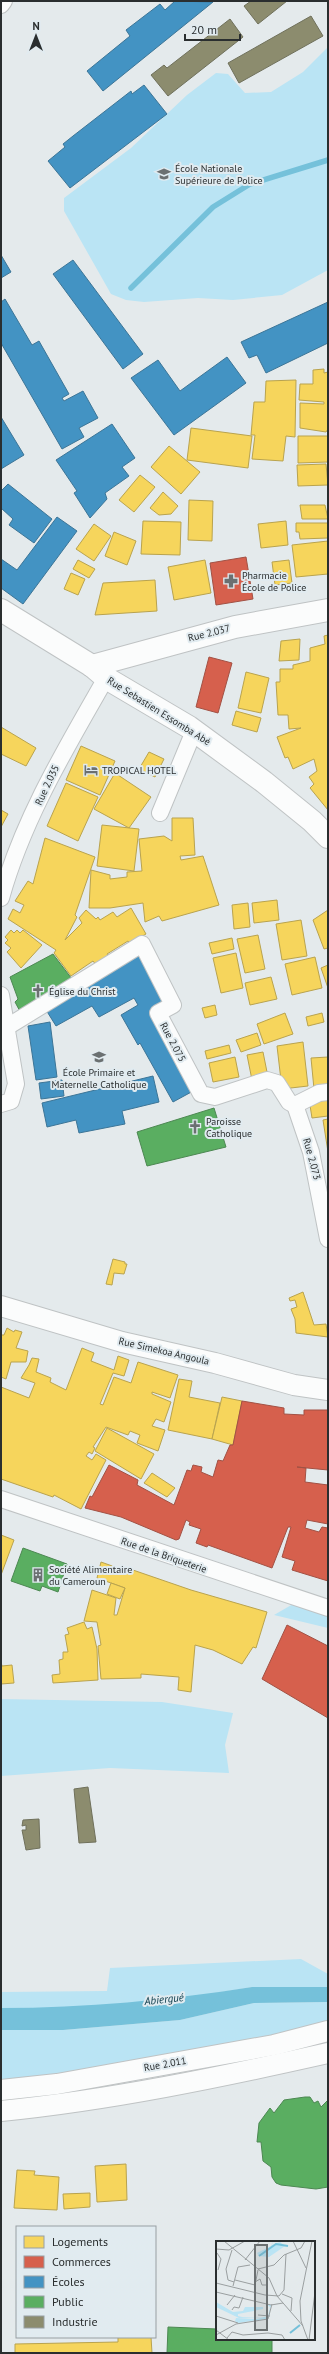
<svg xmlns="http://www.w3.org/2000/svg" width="329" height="2354" font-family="'PT Sans',sans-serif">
<rect width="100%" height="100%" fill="#e4eaec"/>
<g fill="#bae4f4">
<path d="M 328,47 L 328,270 L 282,295 L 233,300 L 198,298 L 144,302 L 126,300 L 111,294 L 64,211 L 64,198 L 131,148 L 187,95 L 216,73 L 228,74 L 245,93 L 271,92 L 303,72 Z"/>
<path d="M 300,1600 L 328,1608 L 328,1628 L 274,1615 Z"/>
<path d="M 1,1699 L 162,1702 L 233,1713 L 225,1745 L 229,1773 L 110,1768 L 1,1776 Z"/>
<path d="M 301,1959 L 328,1974 L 328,1987 L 252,1987 L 180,1999 L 63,2008 L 1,2008 L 1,1992 L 107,1991 L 110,1968 Z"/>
<path d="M 328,2002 L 328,2031 L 1,2090 L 1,2030 L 63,2030 L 180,2020 L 254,2003 Z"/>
</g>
<path fill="#75c1da" d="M 252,1987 L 328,1987 L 328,2002 L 254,2003 L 180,2020 L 63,2030 L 1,2030 L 1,2008 C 86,2008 169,2000 252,1987 Z"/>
<g fill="#f6d55c" stroke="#b9a34e">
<path d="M 324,369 L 324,373 L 328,372 L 328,429 L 326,432 L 300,428 L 300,403 L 324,404 L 324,402 L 299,400 L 300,384 L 313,384 L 313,370 Z"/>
<path d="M 296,380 L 295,437 L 286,436 L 283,461 L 252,459 L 255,435 L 251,435 L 254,402 L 265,402 L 266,381 Z"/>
<path d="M 191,428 L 252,436 L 248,468 L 187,460 Z"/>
<path d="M 298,436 L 328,436 L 328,462 L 298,463 Z"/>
<path d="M 169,446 L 200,472 L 181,494 L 151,467 Z"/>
<path d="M 326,464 L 328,485 L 298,486 L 297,465 Z"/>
<path d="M 140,475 L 155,487 L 134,512 L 119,500 Z"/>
<path d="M 163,492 L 178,506 L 171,514 L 159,515 L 150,508 Z"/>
<path d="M 189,500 L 213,501 L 212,541 L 188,540 Z"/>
<path d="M 300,505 L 325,505 L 328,519 L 302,519 Z"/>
<path d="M 143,521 L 181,522 L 180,555 L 141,554 Z"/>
<path d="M 286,521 L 288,545 L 261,548 L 258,524 Z"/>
<path d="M 296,523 L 328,523 L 328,538 L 300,539 L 299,532 L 296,532 Z"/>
<path d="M 94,524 L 111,536 L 94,561 L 76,549 Z"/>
<path d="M 114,532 L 136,541 L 127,565 L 105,556 Z"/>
<path d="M 328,541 L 328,574 L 296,577 L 292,545 Z"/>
<path d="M 78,560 L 95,569 L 89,578 L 73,569 Z"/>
<path d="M 205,560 L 211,593 L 174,600 L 168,567 Z"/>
<path d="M 289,560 L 292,583 L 275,585 L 272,562 Z"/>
<path d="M 71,573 L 85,579 L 78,595 L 64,589 Z"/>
<path d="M 155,580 L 157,611 L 95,615 L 103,583 Z"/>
<path d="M 328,635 L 328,810 L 310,788 L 314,784 L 309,777 L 317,771 L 314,759 L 293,769 L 288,757 L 285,758 L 277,737 L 301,728 L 289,729 L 288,715 L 278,715 L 276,682 L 280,682 L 280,669 L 293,669 L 293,665 L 310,661 L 310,648 L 325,644 L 324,636 Z"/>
<path d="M 300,639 L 299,660 L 279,661 L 281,641 Z"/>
<path d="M 246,672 L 269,678 L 261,713 L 238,708 Z"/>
<path d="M 236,711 L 261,718 L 257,732 L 232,725 Z"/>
<path d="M 1,727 L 36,748 L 26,766 L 1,754 Z"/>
<path d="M 81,746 L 115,761 L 100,795 L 66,780 Z"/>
<path d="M 149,752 L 164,759 L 155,777 L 139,769 Z"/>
<path d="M 115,773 L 151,797 L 129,828 L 94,809 Z"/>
<path d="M 66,783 L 98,797 L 78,841 L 47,826 Z"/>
<path d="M 1,810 L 8,814 L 1,827 Z"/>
<path d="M 172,818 L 193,818 L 195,855 L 180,856 L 181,860 L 203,856 L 219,905 L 162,921 L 159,916 L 145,922 L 143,903 L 110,908 L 89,908 L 91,870 L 110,875 L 110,879 L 127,877 L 127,872 L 142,871 L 139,839 L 164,836 L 172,841 Z"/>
<path d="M 102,825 L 139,829 L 134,871 L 97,866 Z"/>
<path d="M 45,838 L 95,857 L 75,915 L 77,917 L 65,940 L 82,923 L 79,918 L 86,910 L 96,919 L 98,917 L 100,920 L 113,912 L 117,917 L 131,908 L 146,934 L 130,943 L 128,941 L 107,954 L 109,957 L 97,966 L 93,961 L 71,976 L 54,953 L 56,950 L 8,919 L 13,909 L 20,913 L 24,905 L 15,901 L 28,881 L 33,884 Z"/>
<path d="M 277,900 L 279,920 L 254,923 L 252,903 Z"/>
<path d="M 248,903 L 250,927 L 234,929 L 232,905 Z"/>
<path d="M 328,910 L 328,948 L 324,949 L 313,920 Z"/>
<path d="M 301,920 L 307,956 L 282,960 L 276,924 Z"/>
<path d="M 11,930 L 14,933 L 17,930 L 20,933 L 23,930 L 42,945 L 21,968 L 7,952 L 11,948 L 5,943 L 8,940 L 5,937 Z"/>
<path d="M 258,935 L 265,969 L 245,973 L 237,939 Z"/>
<path d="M 232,938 L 234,949 L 212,954 L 209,943 Z"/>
<path d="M 236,953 L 243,988 L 221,993 L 213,958 Z"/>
<path d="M 315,957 L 322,988 L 292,995 L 285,964 Z"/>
<path d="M 328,965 L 328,988 L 321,968 Z"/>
<path d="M 271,977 L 277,999 L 250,1005 L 245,983 Z"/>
<path d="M 215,1005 L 217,1015 L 205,1018 L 202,1008 Z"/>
<path d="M 285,1013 L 293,1034 L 264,1044 L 257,1024 Z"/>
<path d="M 322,1013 L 324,1022 L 308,1026 L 306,1017 Z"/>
<path d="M 257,1033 L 261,1045 L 241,1052 L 236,1040 Z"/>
<path d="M 303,1042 L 308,1086 L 282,1089 L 277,1046 Z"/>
<path d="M 229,1045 L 231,1053 L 207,1059 L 205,1051 Z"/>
<path d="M 263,1052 L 268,1077 L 252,1080 L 247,1055 Z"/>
<path d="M 235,1057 L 239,1077 L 213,1082 L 209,1063 Z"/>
<path d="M 328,1057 L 328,1088 L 314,1089 L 311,1058 Z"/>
<path d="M 328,1096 L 328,1116 L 312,1118 L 309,1099 Z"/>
<path d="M 328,1119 L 328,1152 L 323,1120 Z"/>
<path d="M 113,1259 L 125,1262 L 125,1264 L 127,1264 L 124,1274 L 114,1273 L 112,1285 L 106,1284 Z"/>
<path d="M 303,1292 L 314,1325 L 326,1324 L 328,1337 L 296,1333 L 295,1319 L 291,1309 L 297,1307 L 295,1300 L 290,1301 L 289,1298 Z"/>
<path d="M 7,1328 L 14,1332 L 15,1330 L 22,1332 L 16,1348 L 28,1351 L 26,1362 L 11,1362 L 6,1379 L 1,1377 L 1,1335 L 4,1335 Z"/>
<path d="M 82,1348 L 94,1353 L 91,1361 L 114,1370 L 118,1356 L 129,1360 L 124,1376 L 113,1373 L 100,1404 L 103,1405 L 114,1377 L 131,1383 L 138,1362 L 178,1375 L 170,1398 L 152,1392 L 152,1394 L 171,1402 L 164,1422 L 156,1419 L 152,1426 L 165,1430 L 158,1451 L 137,1443 L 140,1435 L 130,1431 L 128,1435 L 106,1427 L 93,1447 L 95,1448 L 92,1454 L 89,1452 L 86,1456 L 92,1460 L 96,1454 L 106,1460 L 81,1509 L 54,1495 L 53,1497 L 1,1479 L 1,1387 L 29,1398 L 35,1383 L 21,1378 L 29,1365 L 32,1358 L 39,1359 L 36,1372 L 51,1378 L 50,1382 L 66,1390 Z"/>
<path d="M 179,1379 L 192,1381 L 189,1397 L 220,1403 L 212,1439 L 168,1430 Z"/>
<path d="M 222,1397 L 242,1401 L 233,1445 L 212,1439 Z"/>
<path d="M 107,1428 L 154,1454 L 141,1479 L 95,1451 Z"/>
<path d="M 152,1473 L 175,1488 L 167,1497 L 144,1483 Z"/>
<path d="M 1,1535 L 14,1540 L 1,1575 Z"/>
<path d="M 101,1562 L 129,1572 L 130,1569 L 191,1590 L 267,1612 L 256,1648 L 253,1647 L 242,1664 L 213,1650 L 195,1645 L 191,1692 L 178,1690 L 179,1677 L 141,1674 L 141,1678 L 101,1679 L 98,1646 L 101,1645 L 97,1622 L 84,1621 L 92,1590 L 116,1598 L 114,1615 L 117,1615 L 125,1588 L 97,1578 Z"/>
<path d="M 111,1583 L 125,1588 L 120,1599 L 107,1594 Z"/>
<path d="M 84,1622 L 87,1629 L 92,1627 L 97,1649 L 98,1680 L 53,1683 L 52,1675 L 60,1674 L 59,1660 L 63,1659 L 63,1652 L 68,1652 L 65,1635 L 69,1634 L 67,1628 Z"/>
<path d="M 1,1662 L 2,1666 L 12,1665 L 14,1683 L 1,1684 Z"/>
<path d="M 126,2164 L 127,2200 L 97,2202 L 95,2166 Z"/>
<path d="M 17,2170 L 35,2171 L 34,2175 L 59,2177 L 57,2210 L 14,2208 Z"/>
<path d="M 90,2193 L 90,2207 L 64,2209 L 63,2194 Z"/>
<path d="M 118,2337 L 151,2337 L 152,2353 L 15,2353 L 15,2344 L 118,2342 Z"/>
</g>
<g fill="#d6604d" stroke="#a25144">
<path d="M 246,557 L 253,599 L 216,605 L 210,563 Z"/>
<path d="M 209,657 L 232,663 L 218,713 L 196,707 Z"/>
<path d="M 242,1401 L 284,1408 L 284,1414 L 304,1415 L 304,1410 L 328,1410 L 328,1470 L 297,1467 L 306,1468 L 305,1482 L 328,1485 L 328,1524 L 307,1520 L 305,1528 L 319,1532 L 322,1527 L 328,1528 L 328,1581 L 292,1570 L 295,1561 L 282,1557 L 291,1527 L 288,1527 L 272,1568 L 208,1545 L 207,1547 L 196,1543 L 201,1529 L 189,1525 L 190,1522 L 186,1520 L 179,1539 L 176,1540 L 121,1517 L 85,1508 L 90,1496 L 92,1497 L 109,1465 L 138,1480 L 137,1485 L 174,1505 L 187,1470 L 191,1471 L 193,1465 L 202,1467 L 201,1472 L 213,1477 L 218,1460 L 223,1461 L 230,1445 L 233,1445 Z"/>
<path d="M 287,1625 L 328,1646 L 328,1718 L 262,1679 Z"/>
</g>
<g fill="#4393c3" stroke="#3c7597">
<path d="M 175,1 L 213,2 L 103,91 L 87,71 L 130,36 L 126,30 L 160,4 L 165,10 Z"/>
<path d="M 144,85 L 167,114 L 70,188 L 48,161 L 65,147 L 63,144 L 73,136 L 131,91 L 132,94 Z"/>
<path d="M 1,255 L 11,272 L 1,278 Z"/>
<path d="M 73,260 L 143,354 L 123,369 L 53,274 Z"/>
<path d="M 5,299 L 32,345 L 39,341 L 69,394 L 62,398 L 64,401 L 83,391 L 98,418 L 79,428 L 84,437 L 62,449 L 1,343 L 1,302 Z"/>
<path d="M 328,302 L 328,343 L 266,373 L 257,355 L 249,358 L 241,342 Z"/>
<path d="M 227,357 L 246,383 L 174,435 L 131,378 L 158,360 L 180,391 Z"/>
<path d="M 1,417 L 24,455 L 1,469 Z"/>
<path d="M 112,424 L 135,458 L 122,467 L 129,476 L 105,493 L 107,499 L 90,518 L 74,493 L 77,491 L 56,460 Z"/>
<path d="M 8,484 L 52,519 L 34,543 L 9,525 L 13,519 L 1,508 L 1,491 Z"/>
<path d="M 57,517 L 77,531 L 23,604 L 1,588 L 1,559 L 17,570 Z"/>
<path d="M 140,951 L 169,1003 L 151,1012 L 195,1090 L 173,1102 L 140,1043 L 138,1045 L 121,1015 L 138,1005 L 134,998 L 99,1017 L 92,1006 L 56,1026 L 43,1005 Z"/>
<path d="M 50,1022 L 57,1077 L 36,1080 L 28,1026 Z"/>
<path d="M 153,1076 L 159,1102 L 122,1111 L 125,1124 L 79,1133 L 76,1120 L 47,1127 L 42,1103 Z"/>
<path d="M 62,1080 L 64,1096 L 41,1099 L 39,1083 Z"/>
</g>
<g fill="#5aae61" stroke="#4c8852">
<path d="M 53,954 L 75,983 L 22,1015 L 15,1002 L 18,999 L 10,977 Z"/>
<path d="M 214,1108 L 226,1147 L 147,1166 L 137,1132 Z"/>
<path d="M 23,1548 L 67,1564 L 58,1592 L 42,1586 L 40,1591 L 11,1581 Z"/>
<path d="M 305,2097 L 310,2097 L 314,2103 L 318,2101 L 321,2107 L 328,2100 L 328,2187 L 316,2189 L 281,2185 L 276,2183 L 272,2177 L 271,2167 L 263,2161 L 261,2142 L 257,2142 L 259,2123 L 270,2108 L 274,2113 L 284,2100 Z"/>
<path d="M 168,2327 L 217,2329 L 217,2339 L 272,2339 L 272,2353 L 167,2353 Z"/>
</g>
<g fill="#8c8c6e" stroke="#6f705b">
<path d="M 251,1 L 287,1 L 258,24 L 244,6 Z"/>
<path d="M 311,16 L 323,36 L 239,83 L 228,63 Z"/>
<path d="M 230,19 L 243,37 L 168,96 L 151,75 L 164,65 L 167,68 Z"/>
<path d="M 88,1787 L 96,1842 L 79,1843 L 74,1789 Z"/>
<path d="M 39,1819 L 40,1848 L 26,1850 L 22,1830 L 26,1830 L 26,1825 L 22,1826 L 23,1820 Z"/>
</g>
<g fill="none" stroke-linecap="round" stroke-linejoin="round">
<path stroke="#75c1da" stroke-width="5.5" d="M 131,288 L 213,207 L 250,184 L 328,160"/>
<g stroke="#bfc3c4" stroke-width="18">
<g id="minor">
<path d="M 1,5 L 4,1"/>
<path d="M 160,813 L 194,731"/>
<path d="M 1,898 C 23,819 66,748 106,678"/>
<path d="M 1,995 L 16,1084 L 11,1101 L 1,1104"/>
<path d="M 7,1027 L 142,944 L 173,1005 L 158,1013 L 201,1094 L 215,1097 L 267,1080 L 277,1083 L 289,1102 L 295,1105 L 319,1093 L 328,1092"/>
<path d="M 295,1105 L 311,1152 L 328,1239"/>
<path d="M 1,1499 L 328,1608"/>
</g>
</g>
<g stroke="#bfc3c4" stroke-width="22">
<g id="tertiary">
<path d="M 1,1306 L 122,1342 L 215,1363 L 294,1385 L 328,1390"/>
<path d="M 1,2090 L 57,2084 L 274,2045 L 328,2031"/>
<path d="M 1,2111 C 111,2100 221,2077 328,2053"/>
</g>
</g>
<g stroke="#bfc3c4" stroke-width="24">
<g id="secondary">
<path d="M 1,610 L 92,666 L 106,678 L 189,727 L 264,782 L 312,821 L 328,837"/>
<path d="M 92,666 L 235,627 L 328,610"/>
</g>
</g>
<use href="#minor" stroke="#fbfcfc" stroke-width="16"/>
<use href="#tertiary" stroke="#fbfcfc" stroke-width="20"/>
<use href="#secondary" stroke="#fbfcfc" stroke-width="22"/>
</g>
<defs>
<g id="university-bare" transform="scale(1.08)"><path d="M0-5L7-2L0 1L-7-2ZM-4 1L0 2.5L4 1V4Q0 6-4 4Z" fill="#6b7071" stroke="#e1ebf0" stroke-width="2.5" paint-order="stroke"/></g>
<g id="pharmacy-bare" transform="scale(1.08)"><path d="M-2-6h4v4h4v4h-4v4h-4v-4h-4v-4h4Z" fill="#6b7071" stroke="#e1ebf0" stroke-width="2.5" paint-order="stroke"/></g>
<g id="hotel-bare" transform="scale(1.08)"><path d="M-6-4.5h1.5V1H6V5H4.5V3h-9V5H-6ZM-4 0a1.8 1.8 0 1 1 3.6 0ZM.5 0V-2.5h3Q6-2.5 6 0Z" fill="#6b7071" stroke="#e1ebf0" stroke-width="2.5" paint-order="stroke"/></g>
<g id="church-bare" transform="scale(1.08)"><path d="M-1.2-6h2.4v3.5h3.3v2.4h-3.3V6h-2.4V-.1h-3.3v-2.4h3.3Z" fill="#6b7071" stroke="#e1ebf0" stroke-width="2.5" paint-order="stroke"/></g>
<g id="school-bare" transform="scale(1.08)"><path d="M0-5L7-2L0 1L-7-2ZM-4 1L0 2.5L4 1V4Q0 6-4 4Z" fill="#6b7071" stroke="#e1ebf0" stroke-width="2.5" paint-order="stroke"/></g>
<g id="building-bare" transform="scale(1.08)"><path d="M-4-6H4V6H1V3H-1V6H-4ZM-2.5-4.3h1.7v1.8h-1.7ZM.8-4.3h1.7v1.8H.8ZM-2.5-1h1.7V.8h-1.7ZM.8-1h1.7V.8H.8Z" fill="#6b7071" stroke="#e1ebf0" stroke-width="2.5" paint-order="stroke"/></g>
</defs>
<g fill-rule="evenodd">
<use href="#university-bare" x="164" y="174"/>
<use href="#pharmacy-bare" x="231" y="581"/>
<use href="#hotel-bare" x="91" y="770"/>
<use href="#church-bare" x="38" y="991"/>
<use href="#school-bare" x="99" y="1057"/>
<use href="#church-bare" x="195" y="1127"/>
<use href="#building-bare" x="38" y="1575"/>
</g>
<g text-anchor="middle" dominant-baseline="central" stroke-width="4" stroke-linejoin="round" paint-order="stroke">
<g font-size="10" fill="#2a2e2f" stroke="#e1ebf0" text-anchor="start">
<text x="175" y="168">École Nationale<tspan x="175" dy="12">Supérieure de Police</tspan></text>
<text x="242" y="575">Pharmacie<tspan x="242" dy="12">École de Police</tspan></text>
<text x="102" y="770">TROPICAL HOTEL</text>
<text x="49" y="991">Église du Christ</text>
<text x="99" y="1072" text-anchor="middle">École Primaire et<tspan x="99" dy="12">Maternelle Catholique</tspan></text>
<text x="206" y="1121">Paroisse<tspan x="206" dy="12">Catholique</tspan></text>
<text x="49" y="1569">Société Alimentaire<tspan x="49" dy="12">du Cameroun</tspan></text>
</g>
<g font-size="10" fill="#2a2e2f" stroke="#e1ebf0">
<text transform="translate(209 633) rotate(-14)">Rue 2.037</text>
<text transform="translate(159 711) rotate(32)">Rue Sebastien Essomba Abé</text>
<text transform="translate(47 785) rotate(-65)">Rue 2.035</text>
<text transform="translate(173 1042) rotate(62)">Rue 2.075</text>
<text transform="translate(312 1159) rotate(75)">Rue 2.073</text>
<text transform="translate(164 1351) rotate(13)">Rue Simekoa Angoula</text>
<text transform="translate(164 1555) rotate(19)">Rue de la Briqueterie</text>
<text transform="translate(165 2064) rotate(-10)">Rue 2.011</text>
</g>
<g font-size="11" font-style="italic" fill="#073746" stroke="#e1ebf0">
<text transform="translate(164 1999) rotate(-6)">Abiergué</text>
</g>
</g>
<g transform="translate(216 2241)">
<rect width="99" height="99" fill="#e4eaec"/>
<path d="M 57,0 L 56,4 L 64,1 L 69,5 L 53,16 L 43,15 L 41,12 L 55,5 ZM 0,61 L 17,71 L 27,70 L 29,66 L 47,66 L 47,68 L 22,73 L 22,75 L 26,76 L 52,76 L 54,66 L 49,62 L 55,64 L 53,75 L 52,77 L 49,78 L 22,82 L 19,80 L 20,77 L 41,78 L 48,76 L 23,77 L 0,66 Z" fill="#bae4f4"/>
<path fill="none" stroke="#75c1da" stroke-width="2" d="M 43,15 L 60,3 L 72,5M 74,92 L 84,84"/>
<path fill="none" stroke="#9a9fa0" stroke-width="1" d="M 8,0 L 53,37 L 61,55 L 87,85M 77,0 L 90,27M 0,8 L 13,9 L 29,0M 16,9 L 10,28 L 12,39 L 18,41M 1,12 L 5,18 L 2,29M 29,19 L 44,0M 42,28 L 58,24 L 68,14 L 85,7 L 89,0M 19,39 L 39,44 L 42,29M 39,41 L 44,38 L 46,44 L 51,44M 0,42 L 49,54 L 63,55 L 68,49 L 70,13M 17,45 L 22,26 L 34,24M 0,51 L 55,64 L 67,62M 66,53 L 76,57 L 75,70M 11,64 L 19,54M 16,69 L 18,66 L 23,67 L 27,56M 42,74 L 54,75M 0,75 L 22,82M 0,89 L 13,99M 0,94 L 20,83 L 52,78 L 56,63M 11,97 L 16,91 L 27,94 L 52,92 L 66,94 L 69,99M 92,99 L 85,80 L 84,60 L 96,0M 93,99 L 99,51"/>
<path fill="#6b7071" fill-opacity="0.15" stroke="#6b7071" stroke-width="2" d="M 39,4 L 51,4 L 51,89 L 39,89 Z"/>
<rect width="99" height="99" fill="none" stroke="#2a2e2f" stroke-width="2"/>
</g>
<rect width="329" height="2354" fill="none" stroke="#2a2e2f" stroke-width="4"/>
<rect x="16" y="2226" width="140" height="112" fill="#e1ebf0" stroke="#989fa3"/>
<rect x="24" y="2236" width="20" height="12" fill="#f6d55c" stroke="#989fa3"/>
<text x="52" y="2246" font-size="12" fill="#2a2e2f">Logements</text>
<rect x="24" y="2256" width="20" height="12" fill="#d6604d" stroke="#989fa3"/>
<text x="52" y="2266" font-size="12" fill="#2a2e2f">Commerces</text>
<rect x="24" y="2276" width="20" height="12" fill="#4393c3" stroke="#989fa3"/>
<text x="52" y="2286" font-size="12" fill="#2a2e2f">Écoles</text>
<rect x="24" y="2296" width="20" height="12" fill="#5aae61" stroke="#989fa3"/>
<text x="52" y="2306" font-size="12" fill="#2a2e2f">Public</text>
<rect x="24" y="2316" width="20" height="12" fill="#8c8c6e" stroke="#989fa3"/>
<text x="52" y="2326" font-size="12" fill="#2a2e2f">Industrie</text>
<g transform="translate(36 36)" stroke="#e1ebf0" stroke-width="3" paint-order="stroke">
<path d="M0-3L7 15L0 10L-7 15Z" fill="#2a2e2f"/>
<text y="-6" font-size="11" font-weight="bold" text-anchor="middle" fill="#2a2e2f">N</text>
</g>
<path d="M185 34v6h55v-6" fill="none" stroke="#2a2e2f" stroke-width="2"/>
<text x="191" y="34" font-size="12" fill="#2a2e2f" stroke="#e1ebf0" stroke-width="3" paint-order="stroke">20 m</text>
</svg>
